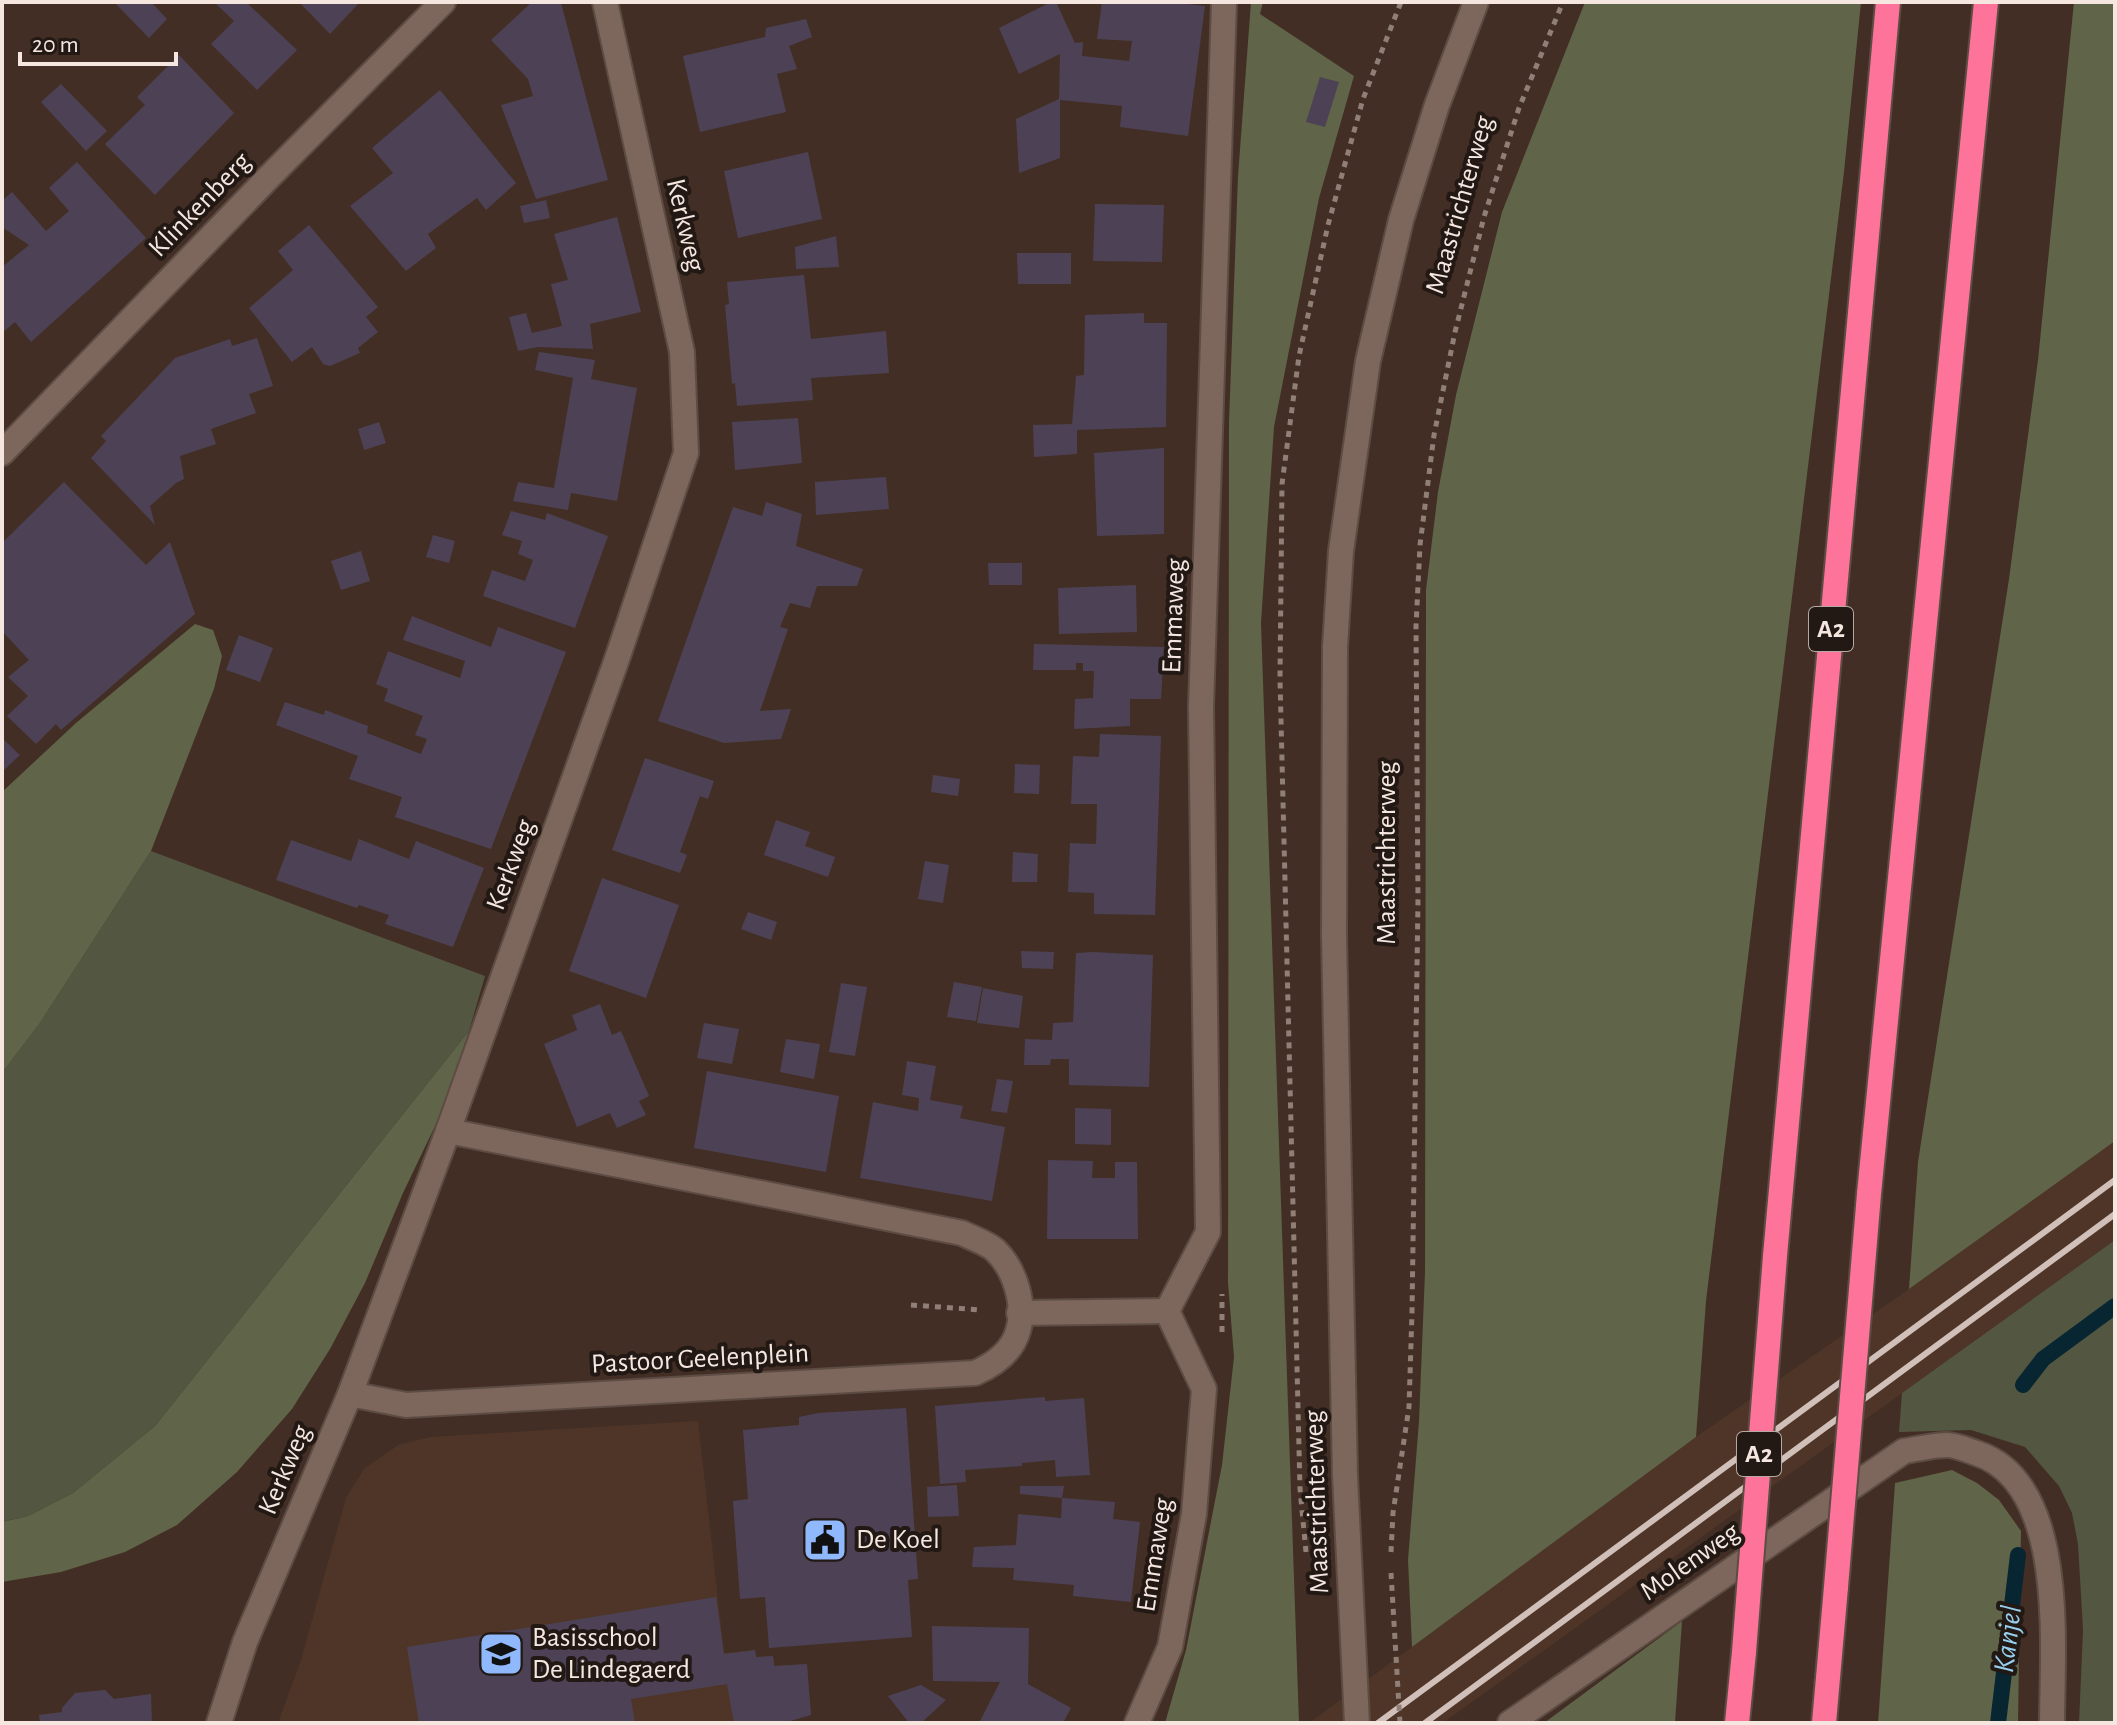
<svg xmlns="http://www.w3.org/2000/svg" width="2117" height="1725" font-family="'Alegreya Sans',sans-serif">
<rect width="100%" height="100%" fill="#422e24"/>
<g fill="#4f3528">
<path d="M 2115,1141 L 2115,1240 L 1443,1723 L 1309,1723 L 1696,1437 L 1909,1289 Z"/>
<path d="M 698,1421 L 724,1653 L 755,1650 L 756,1657 L 773,1656 L 775,1666 L 807,1664 L 811,1715 L 783,1723 L 278,1723 L 301,1660 L 346,1498 L 364,1469 L 398,1445 L 430,1437 Z"/>
</g>
<g fill="#535641">
<path d="M 151,851 L 485,976 L 469,1031 L 155,1426 L 73,1493 L 28,1516 L 2,1522 L 2,1073 L 40,1023 Z"/>
<path d="M 2115,1240 L 2115,1723 L 2079,1723 L 2083,1630 L 2078,1544 L 2072,1513 L 2059,1486 L 2025,1447 L 1971,1430 L 1899,1432 L 1902,1393 Z"/>
</g>
<g fill="#606448">
<path d="M 1251,2 L 1263,2 L 1260,14 L 1354,76 L 1319,198 L 1274,427 L 1261,623 L 1299,1723 L 1165,1723 L 1186,1650 L 1222,1465 L 1234,1357 L 1228,1283 L 1229,422 L 1238,176 Z"/>
<path d="M 1585,2 L 1861,2 L 1844,172 L 1706,1301 L 1696,1437 L 1412,1647 L 1408,1560 L 1419,1421 L 1425,1272 L 1426,590 L 1438,492 L 1456,395 L 1502,212 Z"/>
<path d="M 2074,2 L 2115,2 L 2115,1141 L 1909,1289 L 1918,1162 L 2009,579 L 2038,360 Z"/>
<path d="M 195,624 L 213,630 L 222,656 L 214,689 L 151,851 L 40,1023 L 2,1073 L 2,792 L 76,723 Z"/>
<path d="M 469,1031 L 447,1101 L 403,1193 L 365,1283 L 330,1349 L 292,1409 L 237,1472 L 177,1525 L 125,1552 L 61,1572 L 2,1582 L 2,1522 L 28,1516 L 73,1493 L 155,1426 Z"/>
<path d="M 1952,1470 L 1977,1483 L 1999,1500 L 2021,1531 L 2018,1723 L 1878,1723 L 1895,1483 Z"/>
<path d="M 1682,1621 L 1675,1723 L 1544,1723 Z"/>
</g>
<g fill="none" stroke-linecap="round" stroke-linejoin="round">
<g stroke="#082532" stroke-width="16">
<path d="M 2023,1385 L 2043,1359 L 2115,1306"/>
<path d="M 1998,1723 L 2018,1555"/>
</g>
</g>
<g fill="#4d4255">
<path d="M 114,2 L 151,2 L 167,19 L 149,38 Z"/>
<path d="M 214,2 L 246,2 L 297,50 L 257,90 L 211,44 L 234,21 Z"/>
<path d="M 299,2 L 360,2 L 330,34 Z"/>
<path d="M 532,2 L 561,3 L 608,180 L 536,199 L 501,105 L 533,96 L 528,79 L 491,40 Z"/>
<path d="M 1051,2 L 1056,2 L 1075,43 L 1083,42 L 1082,56 L 1129,61 L 1132,41 L 1097,39 L 1102,2 L 1170,2 L 1205,6 L 1188,136 L 1120,127 L 1122,106 L 1060,100 L 1060,158 L 1019,173 L 1016,119 L 1059,99 L 1060,54 L 1019,74 L 999,28 Z"/>
<path d="M 806,19 L 812,37 L 789,46 L 797,69 L 777,74 L 786,112 L 700,132 L 683,56 L 765,37 L 766,28 Z"/>
<path d="M 179,55 L 234,113 L 155,195 L 105,144 L 145,105 L 137,97 Z"/>
<path d="M 1320,77 L 1339,82 L 1325,127 L 1306,122 Z"/>
<path d="M 61,84 L 107,131 L 86,151 L 41,102 Z"/>
<path d="M 440,90 L 516,183 L 486,210 L 477,198 L 428,234 L 436,248 L 406,271 L 350,206 L 393,173 L 372,148 Z"/>
<path d="M 808,152 L 822,219 L 738,238 L 724,171 Z"/>
<path d="M 77,162 L 146,238 L 31,342 L 15,322 L 2,333 L 2,267 L 29,245 L 2,227 L 2,201 L 12,192 L 46,231 L 69,211 L 49,188 Z"/>
<path d="M 546,200 L 550,218 L 524,223 L 520,206 Z"/>
<path d="M 1095,204 L 1164,205 L 1162,262 L 1093,261 Z"/>
<path d="M 617,217 L 641,312 L 590,324 L 593,349 L 538,347 L 518,351 L 509,317 L 526,313 L 532,333 L 562,326 L 551,284 L 568,280 L 554,234 Z"/>
<path d="M 309,225 L 378,307 L 366,317 L 378,332 L 358,348 L 360,353 L 330,366 L 323,364 L 312,347 L 292,362 L 249,308 L 293,270 L 278,251 Z"/>
<path d="M 836,236 L 839,267 L 796,269 L 795,247 Z"/>
<path d="M 1017,253 L 1071,253 L 1071,284 L 1018,284 Z"/>
<path d="M 804,275 L 811,339 L 886,331 L 889,373 L 811,378 L 813,400 L 737,406 L 735,383 L 732,384 L 725,305 L 729,304 L 727,282 Z"/>
<path d="M 1144,313 L 1144,323 L 1167,323 L 1166,427 L 1077,430 L 1077,454 L 1034,457 L 1033,425 L 1072,424 L 1076,376 L 1084,375 L 1085,315 Z"/>
<path d="M 257,338 L 273,386 L 249,394 L 256,413 L 211,429 L 216,444 L 180,456 L 184,479 L 176,483 L 150,506 L 155,525 L 91,458 L 106,441 L 101,436 L 175,358 L 230,339 L 232,346 Z"/>
<path d="M 539,352 L 595,360 L 591,379 L 637,388 L 617,501 L 571,493 L 568,510 L 513,501 L 518,482 L 554,488 L 573,378 L 535,370 Z"/>
<path d="M 798,418 L 802,463 L 735,470 L 732,422 Z"/>
<path d="M 379,422 L 386,443 L 364,450 L 358,429 Z"/>
<path d="M 1164,448 L 1164,534 L 1097,536 L 1094,453 Z"/>
<path d="M 886,477 L 889,509 L 816,515 L 815,482 Z"/>
<path d="M 64,482 L 146,565 L 170,542 L 195,614 L 61,730 L 56,724 L 36,744 L 7,716 L 28,696 L 8,677 L 29,660 L 2,631 L 2,543 Z"/>
<path d="M 766,502 L 802,514 L 796,546 L 863,569 L 857,586 L 817,586 L 810,608 L 790,603 L 780,627 L 788,629 L 760,711 L 791,709 L 781,739 L 724,743 L 658,721 L 733,507 L 762,516 Z"/>
<path d="M 511,511 L 545,520 L 547,513 L 608,536 L 575,628 L 483,596 L 492,570 L 525,581 L 533,560 L 518,554 L 522,541 L 502,535 Z"/>
<path d="M 433,535 L 455,541 L 449,563 L 426,557 Z"/>
<path d="M 361,551 L 370,581 L 341,590 L 331,561 Z"/>
<path d="M 988,563 L 1022,563 L 1022,585 L 989,585 Z"/>
<path d="M 1136,585 L 1137,632 L 1059,634 L 1058,588 Z"/>
<path d="M 412,616 L 491,647 L 498,627 L 566,652 L 491,849 L 395,817 L 402,797 L 349,779 L 358,756 L 276,725 L 285,702 L 324,715 L 325,710 L 368,726 L 367,733 L 421,754 L 427,739 L 415,735 L 423,716 L 384,701 L 388,689 L 376,684 L 388,651 L 460,678 L 465,661 L 403,640 Z"/>
<path d="M 239,635 L 273,648 L 260,682 L 226,670 Z"/>
<path d="M 1034,644 L 1164,647 L 1161,699 L 1130,699 L 1130,726 L 1074,729 L 1075,699 L 1093,698 L 1094,671 L 1083,671 L 1083,663 L 1076,663 L 1076,670 L 1033,670 Z"/>
<path d="M 1100,734 L 1161,736 L 1155,915 L 1094,914 L 1094,893 L 1068,892 L 1070,843 L 1096,844 L 1097,804 L 1071,804 L 1073,756 L 1099,757 Z"/>
<path d="M 2,738 L 20,755 L 2,772 Z"/>
<path d="M 645,758 L 714,781 L 708,799 L 700,796 L 680,852 L 687,855 L 680,873 L 612,850 Z"/>
<path d="M 1015,764 L 1040,765 L 1039,794 L 1014,793 Z"/>
<path d="M 933,775 L 960,779 L 958,796 L 931,792 Z"/>
<path d="M 776,820 L 810,832 L 805,846 L 835,857 L 828,877 L 764,855 Z"/>
<path d="M 359,839 L 409,859 L 416,841 L 484,868 L 453,947 L 385,924 L 389,915 L 359,905 L 357,908 L 276,880 L 291,840 L 351,861 Z"/>
<path d="M 1013,852 L 1038,854 L 1037,882 L 1012,882 Z"/>
<path d="M 925,861 L 949,865 L 943,903 L 918,899 Z"/>
<path d="M 602,878 L 679,905 L 646,998 L 569,971 Z"/>
<path d="M 748,912 L 777,922 L 771,940 L 741,929 Z"/>
<path d="M 1021,951 L 1054,952 L 1053,969 L 1022,968 Z"/>
<path d="M 1092,952 L 1153,955 L 1149,1087 L 1069,1085 L 1069,1059 L 1051,1059 L 1050,1065 L 1024,1065 L 1025,1039 L 1052,1040 L 1053,1023 L 1073,1022 L 1076,953 Z"/>
<path d="M 954,982 L 982,987 L 976,1021 L 947,1017 Z"/>
<path d="M 841,983 L 867,987 L 855,1056 L 829,1052 Z"/>
<path d="M 983,988 L 1023,996 L 1019,1028 L 977,1023 Z"/>
<path d="M 600,1004 L 612,1035 L 621,1031 L 649,1096 L 639,1101 L 646,1115 L 617,1128 L 610,1113 L 577,1127 L 544,1044 L 577,1030 L 572,1015 Z"/>
<path d="M 704,1023 L 739,1029 L 732,1064 L 697,1058 Z"/>
<path d="M 786,1039 L 820,1044 L 814,1079 L 780,1072 Z"/>
<path d="M 907,1061 L 936,1066 L 930,1100 L 963,1106 L 960,1118 L 1005,1127 L 992,1201 L 860,1178 L 873,1102 L 918,1111 L 919,1098 L 902,1095 Z"/>
<path d="M 707,1071 L 839,1096 L 826,1172 L 694,1148 Z"/>
<path d="M 997,1079 L 1013,1081 L 1007,1113 L 991,1111 Z"/>
<path d="M 1075,1108 L 1111,1109 L 1111,1145 L 1075,1144 Z"/>
<path d="M 1048,1160 L 1093,1161 L 1092,1178 L 1115,1178 L 1115,1162 L 1137,1162 L 1138,1239 L 1047,1239 Z"/>
<path d="M 1045,1397 L 1045,1401 L 1084,1398 L 1090,1475 L 1056,1477 L 1055,1460 L 1022,1463 L 1022,1466 L 965,1470 L 966,1482 L 940,1484 L 935,1406 Z"/>
<path d="M 906,1408 L 918,1579 L 908,1580 L 912,1637 L 769,1648 L 765,1597 L 740,1599 L 733,1501 L 748,1499 L 743,1430 L 799,1425 L 799,1417 L 818,1413 Z"/>
<path d="M 957,1485 L 959,1516 L 928,1517 L 927,1487 Z"/>
<path d="M 1020,1486 L 1064,1486 L 1062,1498 L 1020,1494 Z"/>
<path d="M 1062,1498 L 1115,1502 L 1113,1519 L 1140,1522 L 1131,1602 L 1073,1596 L 1074,1585 L 1013,1580 L 1014,1568 L 972,1567 L 974,1547 L 1016,1545 L 1018,1514 L 1061,1518 Z"/>
<path d="M 716,1597 L 724,1654 L 755,1650 L 756,1657 L 773,1656 L 774,1666 L 807,1664 L 811,1715 L 783,1723 L 734,1723 L 727,1684 L 631,1699 L 635,1723 L 419,1723 L 407,1647 Z"/>
<path d="M 932,1626 L 1029,1628 L 1028,1684 L 1071,1708 L 1063,1723 L 979,1723 L 1000,1682 L 933,1681 Z"/>
<path d="M 921,1685 L 946,1700 L 921,1723 L 909,1723 L 888,1696 Z"/>
<path d="M 105,1690 L 114,1699 L 151,1694 L 152,1723 L 40,1723 L 39,1715 L 62,1712 L 62,1708 L 75,1693 Z"/>
</g>
<g fill="none" stroke-linecap="round" stroke-linejoin="round">
<g stroke="#5d4c43" stroke-width="28">
<g id="street">
<path d="M 1167,1311 L 1208,1232 L 1201,707 L 1224,2"/>
<path d="M 1019,1313 L 1167,1311"/>
<path d="M 350,1394 L 406,1405 L 975,1373 C 993,1365 1012,1352 1018,1331 C 1026,1305 1015,1269 995,1250 C 987,1243 972,1238 962,1233 L 448,1131"/>
<path d="M 219,1723 L 245,1642 L 350,1394 L 448,1131 L 617,659 L 686,453 L 682,352 L 605,2"/>
<path d="M 1137,1723 L 1170,1647 L 1194,1514 L 1204,1389 L 1167,1311"/>
<path d="M 1510,1723 L 1904,1451 C 1918,1449 1933,1445 1947,1445 C 1956,1445 1967,1450 1976,1453 C 2068,1482 2052,1648 2052,1723"/>
</g>
</g>
<g stroke="#5d4c43" stroke-width="28">
<g id="secondary">
<path d="M 2,453 L 269,177 L 443,2"/>
<path d="M 1357,1723 L 1345,1476 L 1334,935 L 1335,647 L 1341,551 L 1368,361 L 1401,220 L 1437,105 L 1476,2"/>
</g>
</g>
<g stroke="#5d4c43" stroke-width="28">
<g id="highway">
<path d="M 1869,1194 L 1986,2"/>
<path d="M 1775,1256 L 1888,2"/>
<path d="M 1737,1723 L 1744,1652"/>
<path d="M 1824,1723 L 1836,1587"/>
</g>
</g>
<g stroke="#907f76" stroke-width="5" stroke-dasharray="6 6" stroke-linecap="butt">
<path d="M 911,1305 L 982,1310"/>
<path d="M 1222,1332 L 1222,1294"/>
<path d="M 1306,1552 L 1300,1489 L 1280,679 L 1282,484 L 1299,356 L 1328,225 L 1363,99 L 1401,2"/>
<path d="M 1391,1552 L 1393,1513 L 1409,1407 L 1412,1312 L 1418,899 L 1416,626 L 1420,545 L 1434,435 L 1455,332 L 1484,217 L 1519,108 L 1563,2"/>
</g>
<use href="#street" stroke="#7d665b" stroke-width="24"/>
<use href="#secondary" stroke="#7d665b" stroke-width="24"/>
<use href="#highway" stroke="#fd739a" stroke-width="24"/>
<g stroke="#d0c0b9" stroke-width="6">
<path d="M 1378,1723 L 2115,1180"/>
<path d="M 1425,1723 L 2115,1214"/>
</g>
<g stroke="#5d4c43" stroke-width="28" stroke-linecap="butt">
<g id="highway-bridge">
<path d="M 1836,1587 L 1869,1194"/>
<path d="M 1744,1652 L 1775,1256"/>
</g>
</g>
<path stroke="#907f76" stroke-width="5" stroke-dasharray="6 6" stroke-linecap="butt" d="M 1391,1573 L 1400,1723"/>
<use href="#highway-bridge" stroke="#fd739a" stroke-width="24"/>
</g>
<defs>
<g id="civic-square" transform="scale(2.3)"><rect x="-9" y="-9" width="18" height="18" rx="4" fill="#90b8fd" stroke="#221814"/><path d="M-.6-6.5H3V-4.5H.6V-3L4-1V1h2V6H-6V1h2V-1L-.6-3ZM-1.2 2.5V6h2.4V2.5Z" fill="#111"/></g>
<g id="school-square" transform="scale(2.3)"><rect x="-9" y="-9" width="18" height="18" rx="4" fill="#90b8fd" stroke="#221814"/><path d="M0-5L7-2L0 1L-7-2ZM-4 1L0 2.5L4 1V4Q0 6-4 4Z" fill="#111"/></g>
</defs>
<g fill-rule="evenodd">
<use href="#civic-square" x="825" y="1540"/>
<use href="#school-square" x="501" y="1654"/>
</g>
<g text-anchor="middle" dominant-baseline="central" stroke-width="8" stroke-linejoin="round" paint-order="stroke">
<g fill="#221814" stroke="#b6a9a3" stroke-width="2">
<rect x="1809" y="607" width="44" height="44" rx="6"/>
<rect x="1737" y="1432" width="44" height="44" rx="6"/>
</g>
<g font-size="26" font-weight="bold" fill="#f5e7e0">
<text x="1831" y="629">A2</text>
<text x="1759" y="1454">A2</text>
</g>
<g font-size="28" fill="#f5e7e0" stroke="#221814">
<text transform="translate(200 205) rotate(-46)">Klinkenberg</text>
<text transform="translate(1460 205) rotate(-74)">Maastrichterweg</text>
<text transform="translate(685 225) rotate(77)">Kerkweg</text>
<text transform="translate(1174 616) rotate(-88)">Emmaweg</text>
<text transform="translate(1387 853) rotate(-90)">Maastrichterweg</text>
<text transform="translate(511 865) rotate(-70)">Kerkweg</text>
<text transform="translate(700 1359) rotate(-3)">Pastoor Geelenplein</text>
<text transform="translate(285 1470) rotate(-67)">Kerkweg</text>
<text transform="translate(1317 1502) rotate(-92)">Maastrichterweg</text>
<text transform="translate(1155 1555) rotate(-81)">Emmaweg</text>
<text transform="translate(1690 1562) rotate(-35)">Molenweg</text>
</g>
<g font-size="28" fill="#f5e7e0" stroke="#221814" text-anchor="start">
<text x="856" y="1540">De Koel</text>
<text x="532" y="1638">Basisschool<tspan x="532" dy="32">De Lindegaerd</tspan></text>
</g>
<g font-size="30" font-style="italic" fill="#96cfed" stroke="#221814">
<text transform="translate(2008 1639) rotate(-83)">Kanjel</text>
</g>
</g>
<rect width="2117" height="1725" fill="none" stroke="#f5e7e0" stroke-width="8"/>
<path d="M20 52v12h156v-12" fill="none" stroke="#f5e7e0" stroke-width="4"/>
<text x="32" y="52" font-size="24" fill="#f5e7e0" stroke="#221814" stroke-width="6" paint-order="stroke">20 m</text>
</svg>
